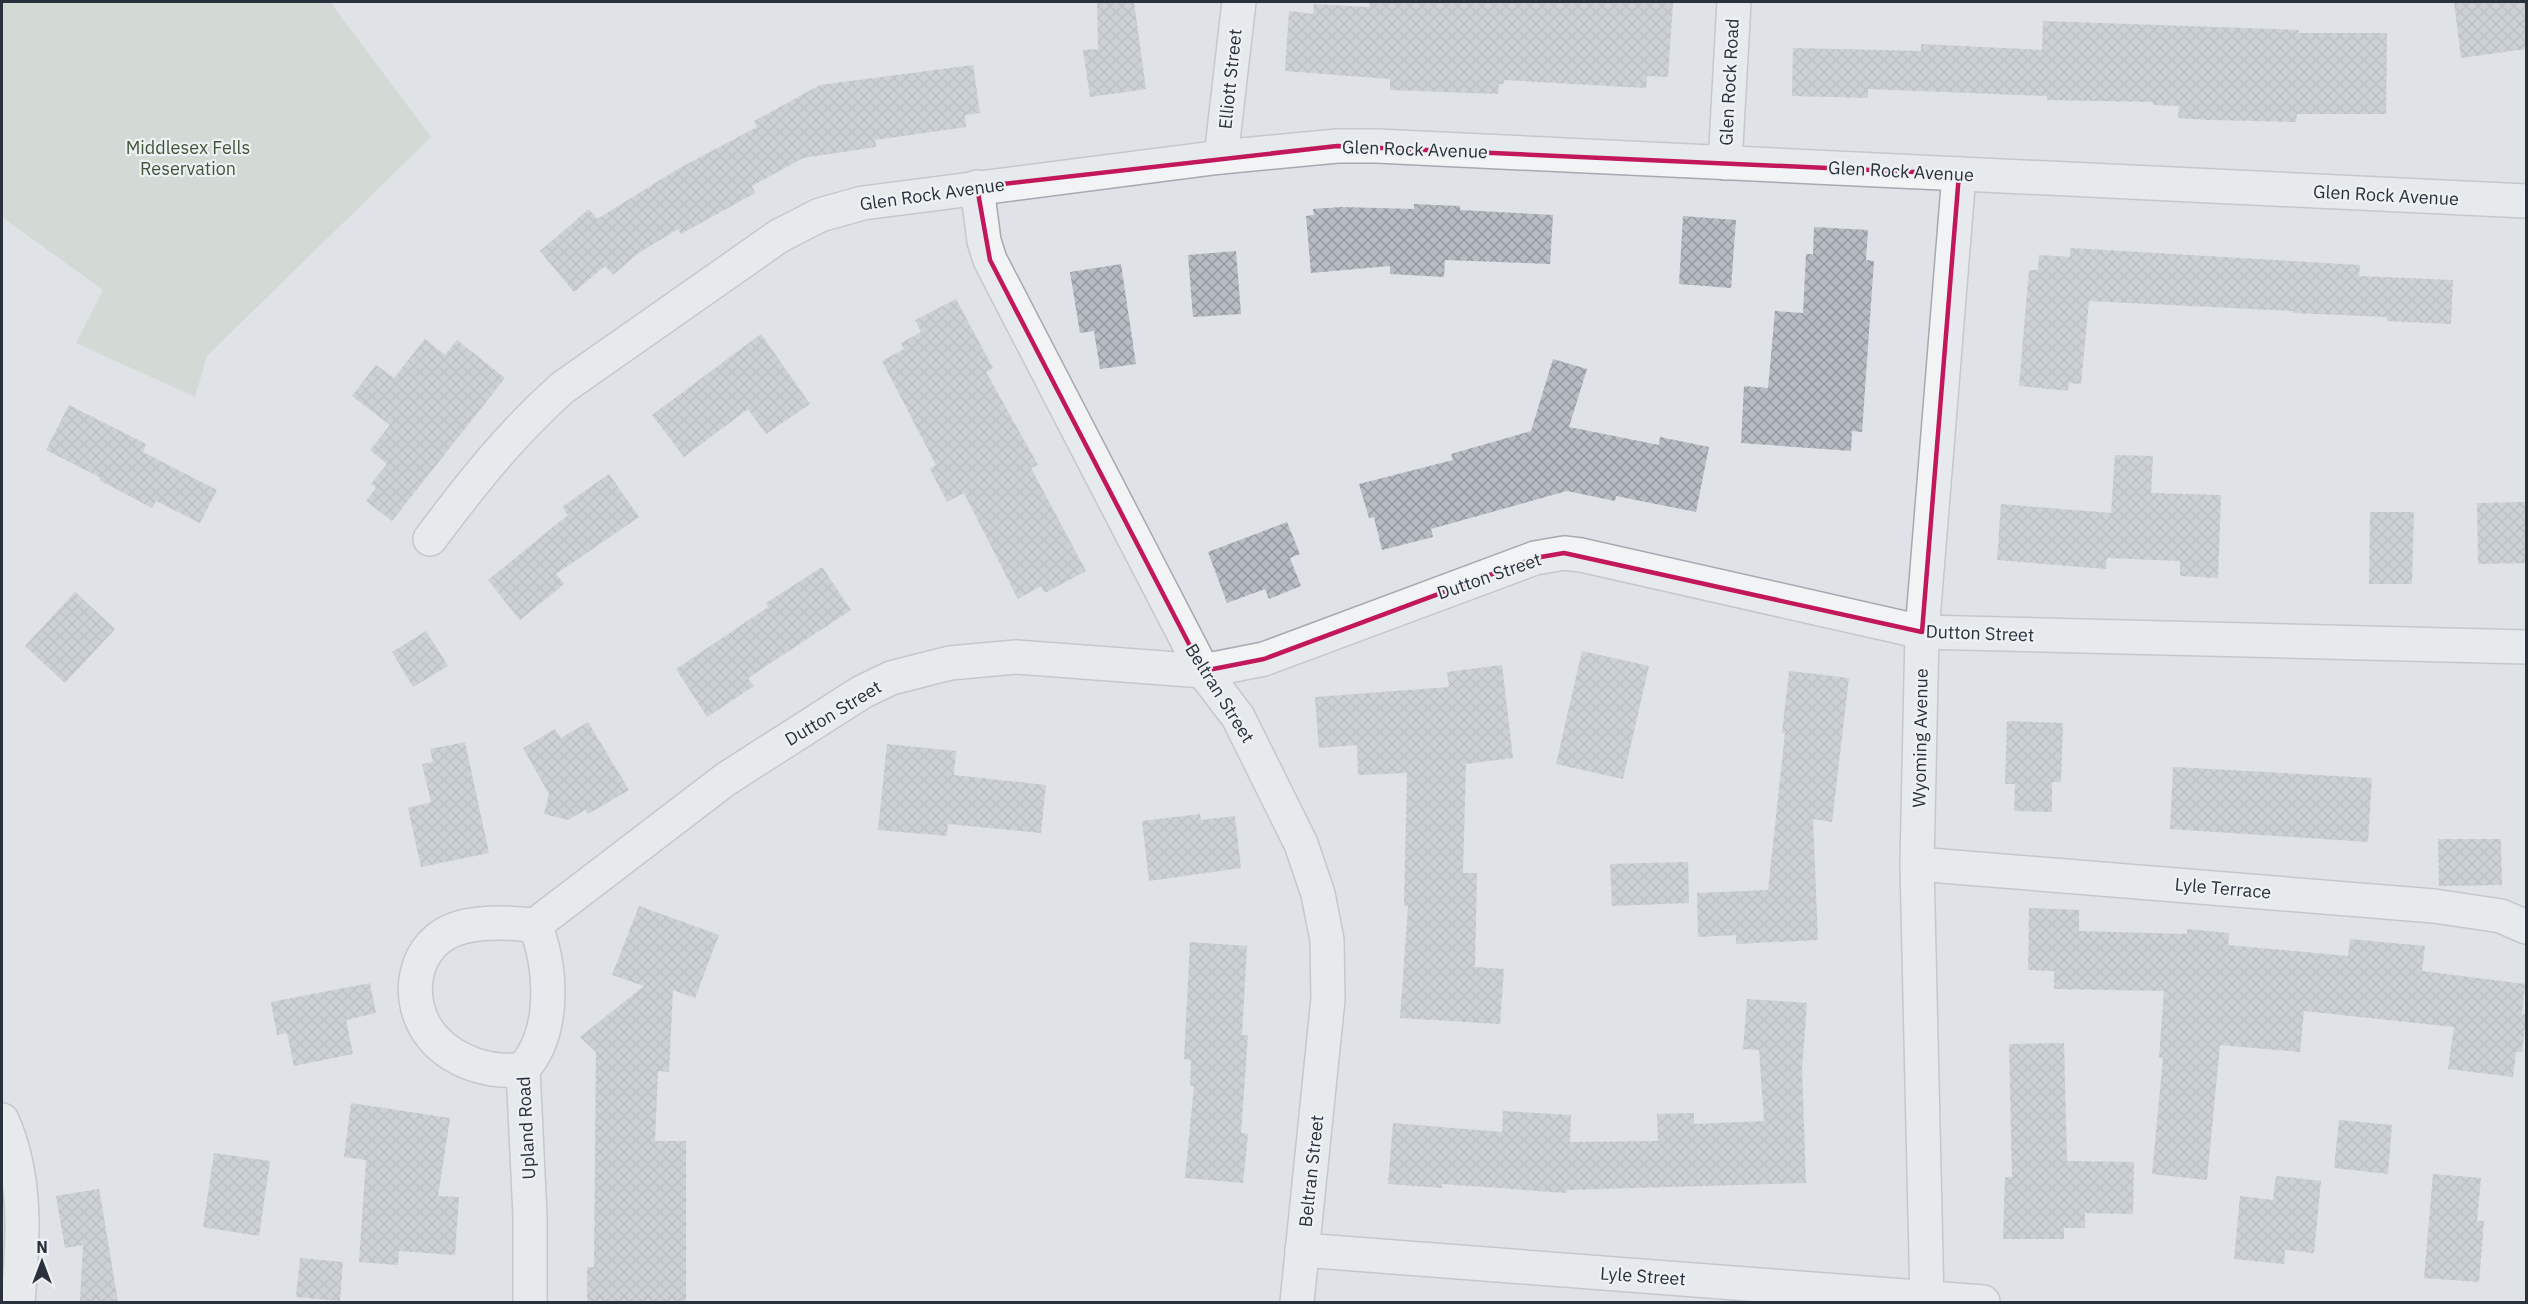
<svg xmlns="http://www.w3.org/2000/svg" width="2528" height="1304" font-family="'IBM Plex Sans',sans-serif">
<defs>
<pattern id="building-cross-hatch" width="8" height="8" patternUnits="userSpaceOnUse" patternTransform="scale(1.5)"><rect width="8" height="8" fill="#b7bcc3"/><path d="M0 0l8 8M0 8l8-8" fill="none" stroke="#9599a0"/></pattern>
</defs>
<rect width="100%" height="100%" fill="#dfe2e6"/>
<path fill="#c5cfc1" d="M 2,2 L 330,2 L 431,137 L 207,356 L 195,397 L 76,343 L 103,290 L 2,217 Z"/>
<g fill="url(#building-cross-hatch)">
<path d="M 1097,2 L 1134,2 L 1146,89 L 1090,97 L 1083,50 L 1098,49 Z"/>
<path d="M 1369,2 L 1673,3 L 1668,77 L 1647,76 L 1646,88 L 1504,80 L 1504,84 L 1499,84 L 1498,94 L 1390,90 L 1390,79 L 1285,71 L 1289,11 L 1313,14 L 1314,4 L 1369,7 Z"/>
<path d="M 2454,2 L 2526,2 L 2526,49 L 2461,58 Z"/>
<path d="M 2043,21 L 2299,30 L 2299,33 L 2387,33 L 2386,114 L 2297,114 L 2296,122 L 2209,120 L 2178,118 L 2179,106 L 2153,105 L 2153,102 L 2047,100 L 2047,96 L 1868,89 L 1868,98 L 1792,96 L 1793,48 L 1921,51 L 1921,44 L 2042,50 Z"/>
<path d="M 973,65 L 980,113 L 965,115 L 966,127 L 875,140 L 876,147 L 803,158 L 752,186 L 755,193 L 681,234 L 678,229 L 637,254 L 613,275 L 605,266 L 574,292 L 540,251 L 589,209 L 597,219 L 678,169 L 757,127 L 754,121 L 820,85 Z"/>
<path d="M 1414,204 L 1460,206 L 1460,210 L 1553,215 L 1550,264 L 1445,260 L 1444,277 L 1390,274 L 1390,266 L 1311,273 L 1306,216 L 1314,215 L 1313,209 L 1341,207 L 1414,209 Z"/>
<path d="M 1683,216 L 1736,220 L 1731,288 L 1679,284 Z"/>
<path d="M 1814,227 L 1868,230 L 1866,260 L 1874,261 L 1862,432 L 1852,431 L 1851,451 L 1741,443 L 1744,386 L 1768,388 L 1775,311 L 1803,313 L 1806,254 L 1813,254 Z"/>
<path d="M 2070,248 L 2360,265 L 2359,276 L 2453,280 L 2451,324 L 2387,321 L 2387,317 L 2293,313 L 2293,311 L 2089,301 L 2081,384 L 2069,383 L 2068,391 L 2019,386 L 2029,270 L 2038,270 L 2039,255 L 2070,257 Z"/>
<path d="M 1236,251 L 1241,314 L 1193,317 L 1188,255 Z"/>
<path d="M 1121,264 L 1136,364 L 1100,369 L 1094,331 L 1080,333 L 1070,272 Z"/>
<path d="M 956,299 L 993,368 L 986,372 L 1038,465 L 1031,468 L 1086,571 L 1045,593 L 1041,586 L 1018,599 L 964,493 L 947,502 L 930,469 L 936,465 L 882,361 L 904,349 L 901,343 L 921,332 L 915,320 Z"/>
<path d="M 761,334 L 810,404 L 766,434 L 748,409 L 684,457 L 652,415 Z"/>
<path d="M 425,339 L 445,355 L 457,340 L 505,378 L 392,521 L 366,501 L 376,488 L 371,484 L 387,464 L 370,450 L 390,425 L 352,396 L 376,365 L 394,378 Z"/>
<path d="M 1553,359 L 1587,369 L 1569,427 L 1659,445 L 1660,437 L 1709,447 L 1696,512 L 1616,496 L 1615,501 L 1567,491 L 1431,529 L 1433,537 L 1382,550 L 1374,517 L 1369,518 L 1359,484 L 1453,460 L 1451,454 L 1531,431 Z"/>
<path d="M 69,405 L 146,444 L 143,452 L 217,490 L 200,523 L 156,501 L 152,508 L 99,480 L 101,478 L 46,450 Z"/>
<path d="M 2115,455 L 2153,456 L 2151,493 L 2221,495 L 2218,578 L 2180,576 L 2180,561 L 2107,558 L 2106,569 L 1997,560 L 2001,504 L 2111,513 Z"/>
<path d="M 609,474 L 639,517 L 556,574 L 564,584 L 520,620 L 488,580 L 568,515 L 562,507 Z"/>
<path d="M 2526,502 L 2526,563 L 2478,564 L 2477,503 Z"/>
<path d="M 2370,512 L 2414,512 L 2412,584 L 2369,584 Z"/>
<path d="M 1287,522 L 1300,554 L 1290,558 L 1301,586 L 1269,599 L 1265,589 L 1227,603 L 1208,552 Z"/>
<path d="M 822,567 L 851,610 L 748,678 L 754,686 L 707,717 L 676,669 L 768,607 L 766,603 Z"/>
<path d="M 75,592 L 115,629 L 65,683 L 25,646 Z"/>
<path d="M 426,631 L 448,666 L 413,687 L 392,652 Z"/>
<path d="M 1582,651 L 1649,666 L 1623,779 L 1556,764 Z"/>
<path d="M 1502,665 L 1513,758 L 1466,764 L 1463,873 L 1477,873 L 1475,967 L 1504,969 L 1500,1024 L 1400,1018 L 1408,906 L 1404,906 L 1407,773 L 1358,775 L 1357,745 L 1319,748 L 1315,697 L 1449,687 L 1447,672 Z"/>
<path d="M 1789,671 L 1849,678 L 1832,822 L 1813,819 L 1818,940 L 1736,944 L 1736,935 L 1698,937 L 1697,893 L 1768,890 L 1785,733 L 1782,733 Z"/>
<path d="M 2007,721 L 2063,723 L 2061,782 L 2052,782 L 2052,812 L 2014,811 L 2015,784 L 2005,784 Z"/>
<path d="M 588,722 L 629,790 L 588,814 L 585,810 L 568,820 L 544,814 L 549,794 L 523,748 L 555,729 L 561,738 Z"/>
<path d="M 465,742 L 489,853 L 421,867 L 408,808 L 431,802 L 422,764 L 433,762 L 430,749 Z"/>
<path d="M 887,744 L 956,751 L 954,775 L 1046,785 L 1041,833 L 948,824 L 947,836 L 878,830 Z"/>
<path d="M 2173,767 L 2372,778 L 2368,842 L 2170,829 Z"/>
<path d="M 1200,814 L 1201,820 L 1235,816 L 1241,868 L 1149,881 L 1142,821 Z"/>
<path d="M 2438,839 L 2501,839 L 2502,885 L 2439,886 Z"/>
<path d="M 1688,862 L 1689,903 L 1612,906 L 1610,864 Z"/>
<path d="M 639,906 L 719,935 L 695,998 L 673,990 L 669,1072 L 658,1071 L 655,1141 L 686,1141 L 686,1302 L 587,1302 L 587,1267 L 594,1267 L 596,1052 L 580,1037 L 644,986 L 612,975 Z"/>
<path d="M 2029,908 L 2079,910 L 2079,931 L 2187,934 L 2187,929 L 2229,933 L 2228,945 L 2348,956 L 2350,939 L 2425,946 L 2422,971 L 2525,984 L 2522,1014 L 2526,1014 L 2526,1018 L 2522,1052 L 2516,1052 L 2513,1077 L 2448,1069 L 2454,1027 L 2304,1011 L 2300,1052 L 2220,1045 L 2207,1180 L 2152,1174 L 2163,1058 L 2159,1057 L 2164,991 L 2054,989 L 2054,971 L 2028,970 Z"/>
<path d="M 1190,942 L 1247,946 L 1242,1035 L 1248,1035 L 1241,1133 L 1248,1134 L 1243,1183 L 1185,1178 L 1194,1086 L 1190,1086 L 1191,1060 L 1184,1059 Z"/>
<path d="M 370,983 L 376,1013 L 346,1020 L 353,1054 L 294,1066 L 287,1033 L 277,1035 L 271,1002 Z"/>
<path d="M 1747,999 L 1807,1003 L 1802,1069 L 1806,1183 L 1567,1190 L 1566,1193 L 1442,1184 L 1442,1188 L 1388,1184 L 1393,1123 L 1502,1132 L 1503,1111 L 1571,1115 L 1570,1142 L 1658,1141 L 1657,1114 L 1694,1113 L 1694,1124 L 1764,1121 L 1759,1050 L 1743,1049 Z"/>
<path d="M 2064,1043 L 2067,1161 L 2134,1162 L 2133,1214 L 2085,1213 L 2085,1228 L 2064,1228 L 2064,1239 L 2003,1239 L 2005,1177 L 2012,1177 L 2009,1044 Z"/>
<path d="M 351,1103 L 450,1118 L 438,1196 L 459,1197 L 455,1255 L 399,1251 L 398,1265 L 359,1262 L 366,1160 L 344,1157 Z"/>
<path d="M 2339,1120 L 2392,1125 L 2388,1174 L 2334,1168 Z"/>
<path d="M 214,1153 L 270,1161 L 259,1236 L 203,1227 Z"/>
<path d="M 2433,1174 L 2481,1178 L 2477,1221 L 2484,1221 L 2479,1282 L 2424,1278 Z"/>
<path d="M 2276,1176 L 2321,1181 L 2314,1253 L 2285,1250 L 2284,1264 L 2234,1259 L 2240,1196 L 2273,1200 Z"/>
<path d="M 99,1189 L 101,1200 L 118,1302 L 80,1302 L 83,1245 L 65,1248 L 56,1196 Z"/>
<path d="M 300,1258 L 343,1262 L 340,1301 L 296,1297 Z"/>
</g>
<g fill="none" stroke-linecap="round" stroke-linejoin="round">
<g stroke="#a5a9b0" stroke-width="36">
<g id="minor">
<path d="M 1221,157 L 1239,2"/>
<path d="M 1725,163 L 1734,2"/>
<path d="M 977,187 L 984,241 L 990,260 L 1203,671 L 1238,717 L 1301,844 L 1318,894 L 1327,940 L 1328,999 L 1297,1302"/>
<path d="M 430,539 C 472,483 509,436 562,388 L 779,236 L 820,215 L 863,203 L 1221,157 L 1337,146 L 1377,146 L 2526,201"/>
<path d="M 1917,864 L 2434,906 L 2501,916 L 2526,927"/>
<path d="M 535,925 L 726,779 L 862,692 L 891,678 L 950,663 L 1016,657 L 1203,671 L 1264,659 L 1535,558 L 1564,553 L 1581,555 L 1922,632 L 2526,647"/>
<path d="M 523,1069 C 492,1074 456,1063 434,1039 C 402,1003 411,940 462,927 C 486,921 511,923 535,925"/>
<path d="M 2,1120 C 28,1177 23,1242 18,1302"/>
<path d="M 1302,1250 L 1983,1302"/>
<path d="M 530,1302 L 530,1216 L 523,1069 C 556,1033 552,967 535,925"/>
<path d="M 1927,1302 L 1917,864 L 1922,632 L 1959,174"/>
</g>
</g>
<use href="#minor" stroke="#f1f3f5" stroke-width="33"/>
</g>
<path d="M0 0H2528V1304H0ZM 1337,146 L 1959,174 L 1922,632 L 1564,553 L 1535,558 L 1264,659 L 1203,671 L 990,260 L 977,187 Z" fill="#dfe2e6" fill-opacity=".55" fill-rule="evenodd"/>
<path fill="none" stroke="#c2185b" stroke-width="4.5" stroke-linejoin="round" d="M 1337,146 L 1959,174 L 1922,632 L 1564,553 L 1535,558 L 1264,659 L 1203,671 L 990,260 L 977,187 Z"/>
<g text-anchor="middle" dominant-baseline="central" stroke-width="4.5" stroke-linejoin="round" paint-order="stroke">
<g font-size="18" fill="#29313c" stroke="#eef1f4">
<text transform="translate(1230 79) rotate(-84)">Elliott Street</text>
<text transform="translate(1729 82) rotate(-87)">Glen Rock Road</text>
<text transform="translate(1415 149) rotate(2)">Glen Rock Avenue</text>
<text transform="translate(1901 171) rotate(3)">Glen Rock Avenue</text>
<text transform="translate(932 194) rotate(-8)">Glen Rock Avenue</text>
<text transform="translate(2386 195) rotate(3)">Glen Rock Avenue</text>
<text transform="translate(1489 576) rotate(-19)">Dutton Street</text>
<text transform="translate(1980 633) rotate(2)">Dutton Street</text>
<text transform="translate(1220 693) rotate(58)">Beltran Street</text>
<text transform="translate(833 713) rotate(-31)">Dutton Street</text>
<text transform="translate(1920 738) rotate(-89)">Wyoming Avenue</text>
<text transform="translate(2223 888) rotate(5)">Lyle Terrace</text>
<text transform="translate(526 1128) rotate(-93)">Upland Road</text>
<text transform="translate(1311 1171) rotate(-84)">Beltran Street</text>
<text transform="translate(1643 1276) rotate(4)">Lyle Street</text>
</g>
<g font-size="18" fill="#3f5638" stroke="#eef1f4">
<text x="188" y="147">Middlesex Fells<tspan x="188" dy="21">Reservation</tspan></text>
</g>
</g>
<rect width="2528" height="1304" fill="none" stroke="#29313c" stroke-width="6"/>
<g transform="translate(42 1262)" stroke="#eef1f4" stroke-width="4.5" paint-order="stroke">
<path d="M0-4.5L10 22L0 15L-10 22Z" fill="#29313c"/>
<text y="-9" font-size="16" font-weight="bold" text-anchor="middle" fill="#29313c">N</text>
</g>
</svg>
